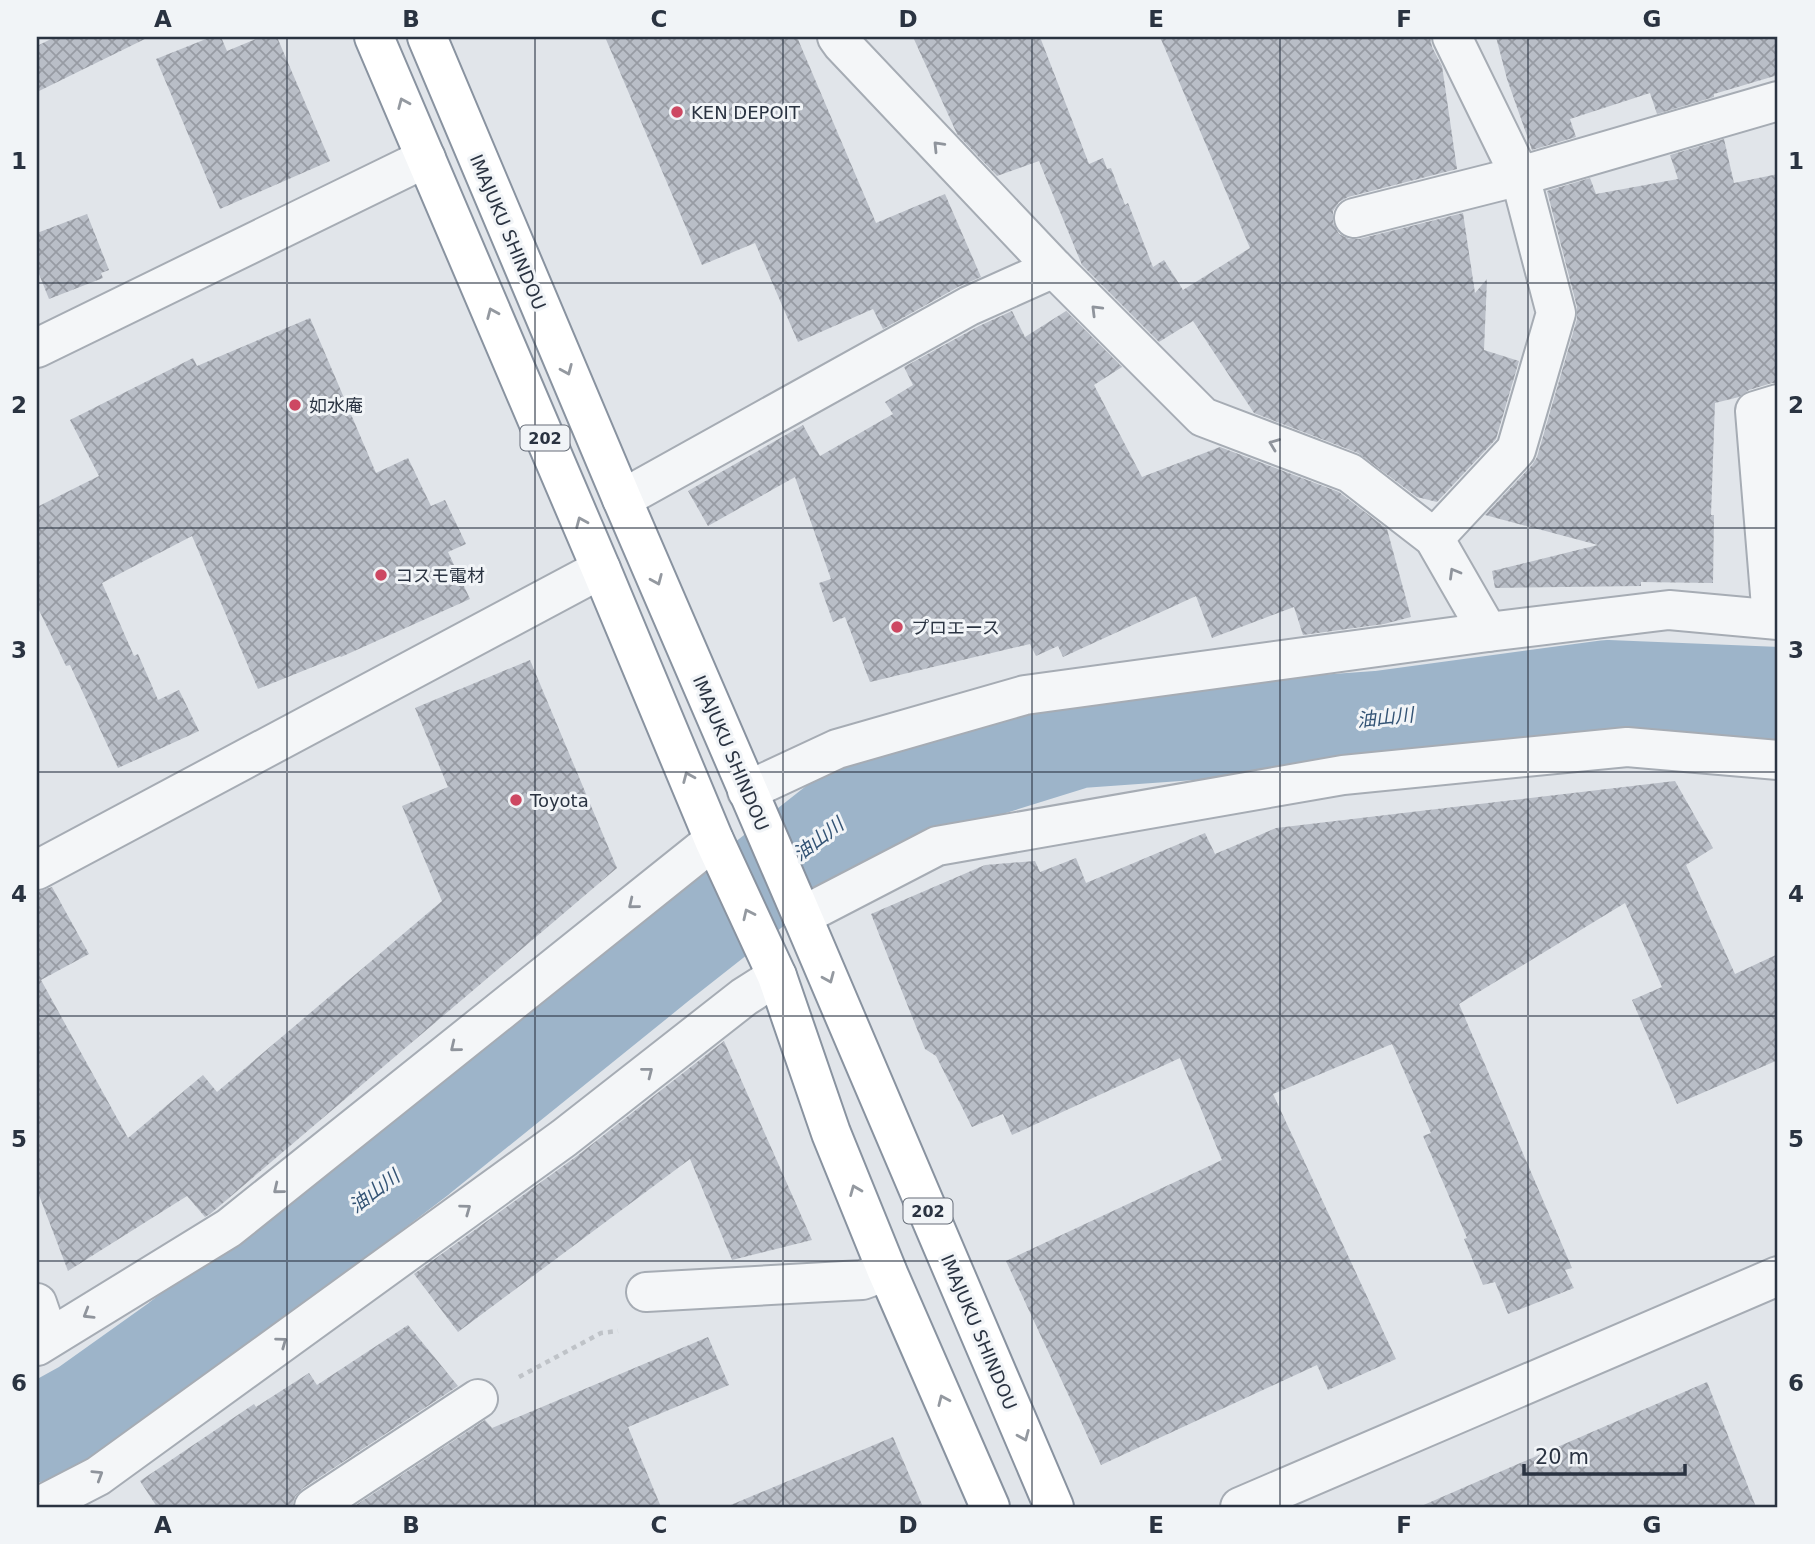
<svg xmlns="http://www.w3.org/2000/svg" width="1815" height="1544" font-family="'DejaVu Sans','Noto Sans JP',sans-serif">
<defs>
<pattern id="building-cross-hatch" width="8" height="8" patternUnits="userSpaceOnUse" patternTransform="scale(1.75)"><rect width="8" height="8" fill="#b9bec7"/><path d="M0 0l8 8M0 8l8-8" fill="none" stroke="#979ba3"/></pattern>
</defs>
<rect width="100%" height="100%" fill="#e1e5ea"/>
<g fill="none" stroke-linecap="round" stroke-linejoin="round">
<path stroke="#9db4c9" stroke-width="96" d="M 37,1434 L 84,1408 L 178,1341 L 420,1156 L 658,964 L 838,822 L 873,804 L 1079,740 L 1378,719 L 1607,688 L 1778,695"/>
</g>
<g fill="url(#building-cross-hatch)">
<path d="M 55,37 L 149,37 L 37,92 L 37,46 Z"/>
<path d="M 211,37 L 221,37 L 227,51 L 261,37 L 277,37 L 330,161 L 220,209 L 156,59 Z"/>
<path d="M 605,37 L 797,37 L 876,223 L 945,194 L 981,277 L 958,287 L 883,329 L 873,309 L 798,342 L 755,243 L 702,265 Z"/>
<path d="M 913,37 L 1040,37 L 1089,164 L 1103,158 L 1107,169 L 1111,168 L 1125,205 L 1128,203 L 1153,267 L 1164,260 L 1183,290 L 1250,248 L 1160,37 L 1430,37 L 1432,47 L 1442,66 L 1457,169 L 1348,197 L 1339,202 L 1333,211 L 1333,223 L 1339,234 L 1349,239 L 1359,239 L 1463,213 L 1475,293 L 1487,279 L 1484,350 L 1519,361 L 1496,439 L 1437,502 L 1417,497 L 1358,453 L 1254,413 L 1193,321 L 1159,342 L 1082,265 L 1039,161 L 997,176 L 957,134 Z"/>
<path d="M 1496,37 L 1778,37 L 1778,75 L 1714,94 L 1714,97 L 1657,114 L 1650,93 L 1570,119 L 1576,137 L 1532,150 L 1507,79 Z"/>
<path d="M 1724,139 L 1734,183 L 1778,174 L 1778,383 L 1772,383 L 1749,390 L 1739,397 L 1715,403 L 1711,515 L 1714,515 L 1713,583 L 1641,582 L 1641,586 L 1495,588 L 1492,571 L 1598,545 L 1485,515 L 1532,465 L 1537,457 L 1577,319 L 1577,307 L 1547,191 L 1590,178 L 1596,194 L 1678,179 L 1670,155 Z"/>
<path d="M 87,214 L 109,270 L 101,273 L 103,278 L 49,299 L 37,269 L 37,233 Z"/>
<path d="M 1012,311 L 1025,337 L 1066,311 L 1122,367 L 1094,385 L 1142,477 L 1220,447 L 1339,492 L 1387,529 L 1411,617 L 1384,624 L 1303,635 L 1294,607 L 1212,638 L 1196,596 L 1063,657 L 1058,646 L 1036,656 L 1030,644 L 870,682 L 845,617 L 833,622 L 819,583 L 831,579 L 795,477 L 708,526 L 688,491 L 803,425 L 820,456 L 893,414 L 885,402 L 913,385 L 904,367 L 979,326 Z"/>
<path d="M 310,318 L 376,473 L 408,458 L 431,506 L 445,500 L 466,544 L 448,552 L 470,599 L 341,657 L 340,656 L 258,689 L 192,536 L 102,583 L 134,656 L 138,654 L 158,700 L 179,690 L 199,731 L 118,768 L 70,665 L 66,666 L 37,606 L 37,507 L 99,476 L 70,420 L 193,358 L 197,366 Z"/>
<path d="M 530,660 L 617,868 L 210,1214 L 205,1217 L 187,1196 L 68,1271 L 37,1190 L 37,892 L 52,887 L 89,954 L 41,980 L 128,1138 L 203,1075 L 217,1092 L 442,901 L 402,806 L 448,787 L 415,708 Z"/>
<path d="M 1675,781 L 1713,848 L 1686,865 L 1735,974 L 1778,954 L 1778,1060 L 1677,1104 L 1632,1000 L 1662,987 L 1625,903 L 1459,1004 L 1572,1268 L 1565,1270 L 1574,1288 L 1508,1314 L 1495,1282 L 1483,1285 L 1464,1239 L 1467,1238 L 1423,1136 L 1431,1133 L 1392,1044 L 1273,1094 L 1396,1359 L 1328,1390 L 1317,1365 L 1101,1465 L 1006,1261 L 1222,1160 L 1180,1058 L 1012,1135 L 1003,1114 L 972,1127 L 936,1056 L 925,1049 L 871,914 L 985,865 L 1035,861 L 1040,872 L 1076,858 L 1086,883 L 1205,833 L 1215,854 L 1276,828 Z"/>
<path d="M 724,1041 L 812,1240 L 732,1260 L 690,1159 L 458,1332 L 414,1274 L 577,1156 Z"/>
<path d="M 408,1325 L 458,1386 L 302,1489 L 295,1497 L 292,1507 L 157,1507 L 140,1481 L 254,1404 L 256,1407 L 309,1373 L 317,1385 Z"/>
<path d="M 708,1337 L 729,1385 L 628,1427 L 661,1507 L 353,1507 L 485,1420 L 492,1428 Z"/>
<path d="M 1707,1382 L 1756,1507 L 1419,1507 Z"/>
<path d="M 893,1437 L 923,1507 L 726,1507 Z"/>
</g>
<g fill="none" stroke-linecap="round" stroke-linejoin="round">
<g stroke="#a6acb4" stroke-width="42">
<g id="minor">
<path d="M 837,37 L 842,44 L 1054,268 L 1203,417 L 1350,473 L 1434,538 L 1488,632"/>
<path d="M 1354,218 L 1520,176 L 1778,101"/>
<path d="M 37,348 L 426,158"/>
<path d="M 622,499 L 969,306 L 1054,268"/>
<path d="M 1434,538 L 1516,450 L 1556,313 L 1520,176 L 1452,37"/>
<path d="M 1772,619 L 1755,411 L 1778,404"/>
<path d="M 747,791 L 837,749 L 1025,695 L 1488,632 L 1669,610 L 1778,620"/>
<path d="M 37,870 L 601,569"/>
<path d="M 802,916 L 937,846 L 1343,775 L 1627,747 L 1778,760"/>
<path d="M 646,1292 L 862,1280 L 887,1271"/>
<path d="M 37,1303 L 49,1338"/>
<path d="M 37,1346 L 229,1228 L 714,840"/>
<path d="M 38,1507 L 98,1476 L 564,1138 L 744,997 L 777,976"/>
<path d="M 314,1507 L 478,1399"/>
<path d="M 1240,1507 L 1778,1276"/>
</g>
</g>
<g stroke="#8993a0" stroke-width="42">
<g id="highway">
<path d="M 374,37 L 601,569 L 714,840 L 777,976 L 831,1133 L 887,1271 L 990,1507"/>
<path d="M 427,37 L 622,499 L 802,916 L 1054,1507"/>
</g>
</g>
<path stroke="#bfc3c8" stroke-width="4.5" stroke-dasharray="5 5" stroke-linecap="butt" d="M 519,1377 L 601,1333 L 618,1331"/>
<use href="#minor" stroke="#f4f6f8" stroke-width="38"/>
<use href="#highway" stroke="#fff" stroke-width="38"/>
</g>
<defs><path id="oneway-chevron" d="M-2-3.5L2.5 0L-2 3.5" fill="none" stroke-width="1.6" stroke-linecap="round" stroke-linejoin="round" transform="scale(1.75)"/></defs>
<g stroke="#9499a0">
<use href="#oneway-chevron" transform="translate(403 103) rotate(-113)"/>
<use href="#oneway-chevron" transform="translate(492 313) rotate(-113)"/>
<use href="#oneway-chevron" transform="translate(567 370) rotate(67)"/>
<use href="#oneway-chevron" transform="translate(581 522) rotate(-113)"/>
<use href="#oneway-chevron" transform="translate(657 580) rotate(67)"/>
<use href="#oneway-chevron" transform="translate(688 777) rotate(-113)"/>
<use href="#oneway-chevron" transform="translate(748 914) rotate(-115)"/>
<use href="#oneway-chevron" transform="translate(829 978) rotate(67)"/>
<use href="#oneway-chevron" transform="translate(855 1190) rotate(-112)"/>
<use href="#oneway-chevron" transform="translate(943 1400) rotate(-114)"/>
<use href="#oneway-chevron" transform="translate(1024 1436) rotate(67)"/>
</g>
<g stroke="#8f949c">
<use href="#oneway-chevron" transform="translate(938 146) rotate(-134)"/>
<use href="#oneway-chevron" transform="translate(1096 310) rotate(-135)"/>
<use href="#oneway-chevron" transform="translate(1274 444) rotate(-159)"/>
<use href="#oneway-chevron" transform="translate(1454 573) rotate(-120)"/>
<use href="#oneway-chevron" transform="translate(633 904) rotate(141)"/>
<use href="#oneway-chevron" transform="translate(455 1047) rotate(141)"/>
<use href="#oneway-chevron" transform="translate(648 1072) rotate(-38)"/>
<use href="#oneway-chevron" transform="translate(278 1189) rotate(141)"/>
<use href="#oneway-chevron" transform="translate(466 1209) rotate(-36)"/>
<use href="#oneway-chevron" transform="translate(88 1314) rotate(149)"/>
<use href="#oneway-chevron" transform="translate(282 1342) rotate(-36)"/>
<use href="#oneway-chevron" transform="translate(98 1475) rotate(-32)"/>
</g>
<path fill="none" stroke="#2a3341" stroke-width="2" stroke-opacity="0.55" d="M 287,37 L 287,1507M 535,37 L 535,1507M 783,37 L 783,1507M 1032,37 L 1032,1507M 1280,37 L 1280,1507M 1528,37 L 1528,1507M 37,283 L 1778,283M 37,528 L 1778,528M 37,772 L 1778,772M 37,1016 L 1778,1016M 37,1261 L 1778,1261"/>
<g fill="#cd4862" stroke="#f1f4f7" stroke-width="2.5">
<circle cx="677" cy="112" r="7"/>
<circle cx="295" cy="405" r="7"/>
<circle cx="381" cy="575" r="7"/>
<circle cx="897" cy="627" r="7"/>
<circle cx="516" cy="800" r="7"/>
</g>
<g text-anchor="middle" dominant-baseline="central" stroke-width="6" stroke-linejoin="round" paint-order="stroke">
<g fill="#f1f4f7" stroke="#666d78" stroke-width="2">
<rect x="520.5" y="425.5" width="49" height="25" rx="5"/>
<rect x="903.5" y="1198.5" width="49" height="25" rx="5"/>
</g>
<g font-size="16" font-weight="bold" fill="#2a3341">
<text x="545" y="438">202</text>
<text x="928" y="1211">202</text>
</g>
<g font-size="18" fill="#2a3341" stroke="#f1f4f7" text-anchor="start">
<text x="691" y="112">KEN DEPOIT</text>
<text x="309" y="405">如水庵</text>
<text x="395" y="575">コスモ電材</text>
<text x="911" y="627">プロエース</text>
<text x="530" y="800">Toyota</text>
</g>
<g font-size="18" fill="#2a3341" stroke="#f1f4f7">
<text transform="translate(508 232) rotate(67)">IMAJUKU SHINDOU</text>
<text transform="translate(731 753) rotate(67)">IMAJUKU SHINDOU</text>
<text transform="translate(979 1332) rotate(67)">IMAJUKU SHINDOU</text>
</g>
<g font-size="19" font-style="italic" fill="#345475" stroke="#f1f4f7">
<text transform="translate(1385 717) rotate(-6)">油山川</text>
<text transform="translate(818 839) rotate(-37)">油山川</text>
<text transform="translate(374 1191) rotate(-37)">油山川</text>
</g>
</g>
<rect width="1815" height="1544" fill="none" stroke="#f1f4f7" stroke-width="77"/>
<path d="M1524 1464v10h161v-10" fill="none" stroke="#2a3341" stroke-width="3.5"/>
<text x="1535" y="1464" font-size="21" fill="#2a3341" stroke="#f1f4f7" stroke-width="5" paint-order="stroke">20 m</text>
<rect x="38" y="38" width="1738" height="1468" fill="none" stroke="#2a3341" stroke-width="2.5"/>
<g font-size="23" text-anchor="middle" font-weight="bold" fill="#2a3341">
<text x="163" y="27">A</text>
<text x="411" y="27">B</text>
<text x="659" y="27">C</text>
<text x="908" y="27">D</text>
<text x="1156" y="27">E</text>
<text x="1404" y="27">F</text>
<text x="1652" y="27">G</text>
<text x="19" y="169">1</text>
<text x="1796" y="169">1</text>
<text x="19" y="413">2</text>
<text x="1796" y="413">2</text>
<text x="19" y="658">3</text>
<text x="1796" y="658">3</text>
<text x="19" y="902">4</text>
<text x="1796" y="902">4</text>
<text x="19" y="1147">5</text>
<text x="1796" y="1147">5</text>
<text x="19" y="1391">6</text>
<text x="1796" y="1391">6</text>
<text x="163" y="1533">A</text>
<text x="411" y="1533">B</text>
<text x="659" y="1533">C</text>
<text x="908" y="1533">D</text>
<text x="1156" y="1533">E</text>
<text x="1404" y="1533">F</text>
<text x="1652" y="1533">G</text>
</g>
</svg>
